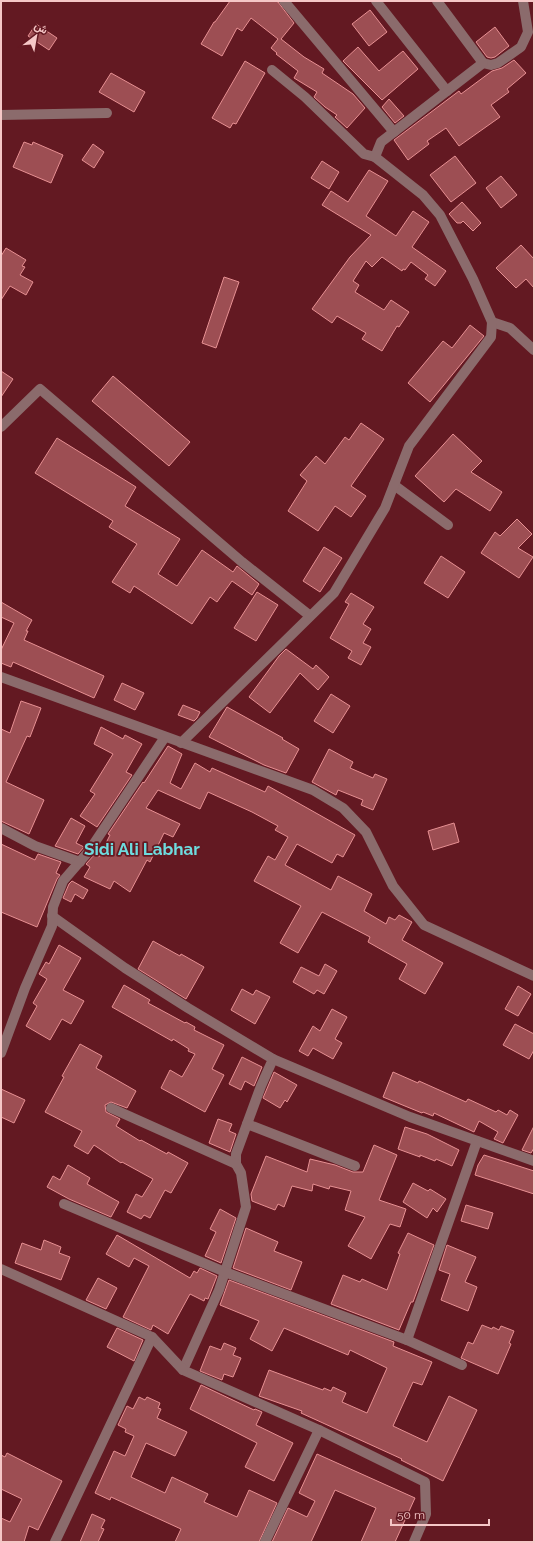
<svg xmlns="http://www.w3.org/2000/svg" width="535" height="1543" font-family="Raleway,Vazirmatn,sans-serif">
<rect width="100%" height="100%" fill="#631922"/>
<g fill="#9d4e53" stroke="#e79093">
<path d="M 230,1 L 276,1 L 278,2 L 294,23 L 281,39 L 304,57 L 324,69 L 322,73 L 353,94 L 365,108 L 347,128 L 335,117 L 337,115 L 325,107 L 314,97 L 317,92 L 294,78 L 298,71 L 276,54 L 277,53 L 271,48 L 278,39 L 251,18 L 242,31 L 237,28 L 222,56 L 201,44 L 214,22 L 215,22 Z"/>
<path d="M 370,10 L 387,32 L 369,46 L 352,24 Z"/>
<path d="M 36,24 L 57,38 L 49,50 L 28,36 Z"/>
<path d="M 495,27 L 509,46 L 495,57 L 491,58 L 487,57 L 476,42 Z"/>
<path d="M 358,47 L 379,71 L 403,51 L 418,69 L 382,100 L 343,61 Z"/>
<path d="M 514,60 L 526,73 L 507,89 L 509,92 L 491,105 L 500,117 L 459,146 L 446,128 L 427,141 L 429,144 L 408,160 L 394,140 L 459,91 L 461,94 L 492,71 L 502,68 Z"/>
<path d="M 245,61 L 265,73 L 236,124 L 233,123 L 230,128 L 212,118 Z"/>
<path d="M 111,73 L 145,92 L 134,112 L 99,92 Z"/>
<path d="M 389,99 L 404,116 L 395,123 L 382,107 Z"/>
<path d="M 24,142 L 32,145 L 33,142 L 63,155 L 51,183 L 13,167 Z"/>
<path d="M 93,144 L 104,152 L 94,168 L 82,160 Z"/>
<path d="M 455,156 L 476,183 L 451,202 L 430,175 Z"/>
<path d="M 322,161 L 339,172 L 329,189 L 311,178 Z"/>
<path d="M 369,170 L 388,181 L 366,216 L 396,236 L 413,211 L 429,222 L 412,247 L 446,271 L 435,286 L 425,279 L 428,275 L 411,262 L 405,270 L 403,269 L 402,271 L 382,257 L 372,267 L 366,261 L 353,281 L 359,285 L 355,292 L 384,310 L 391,300 L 409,312 L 399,327 L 397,326 L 382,351 L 362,339 L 366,333 L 337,316 L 332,323 L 312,309 L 350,257 L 371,235 L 322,205 L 331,191 L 348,202 Z"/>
<path d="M 501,176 L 517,195 L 501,208 L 486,188 Z"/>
<path d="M 462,202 L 481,223 L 473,231 L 463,221 L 461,223 L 457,223 L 449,214 Z"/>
<path d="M 521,245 L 534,259 L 534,288 L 526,279 L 516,288 L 496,268 Z"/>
<path d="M 6,248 L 26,260 L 22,266 L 25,267 L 20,275 L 33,282 L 26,295 L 10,286 L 1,300 L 1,256 Z"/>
<path d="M 224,277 L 239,282 L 216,348 L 202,343 Z"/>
<path d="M 470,325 L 484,336 L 430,402 L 408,383 L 443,341 L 452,348 Z"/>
<path d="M 1,371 L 13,379 L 1,397 Z"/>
<path d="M 113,376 L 190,442 L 169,466 L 92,401 Z"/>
<path d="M 361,423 L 384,439 L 351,486 L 366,496 L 351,517 L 335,506 L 318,531 L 288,511 L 307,481 L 300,475 L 316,456 L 325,464 L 345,437 L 349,440 Z"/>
<path d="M 453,434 L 482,461 L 471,472 L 502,492 L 490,511 L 456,489 L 444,502 L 415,476 Z"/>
<path d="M 57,438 L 136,487 L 125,506 L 180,539 L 158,574 L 177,586 L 202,550 L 233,572 L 237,566 L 259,584 L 252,595 L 232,581 L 217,602 L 210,597 L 192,624 L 134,586 L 130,593 L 112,582 L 137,544 L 109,527 L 113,521 L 35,473 Z"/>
<path d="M 517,519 L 532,534 L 518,548 L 533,557 L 519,578 L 481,553 L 495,532 L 500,536 Z"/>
<path d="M 324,547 L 342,558 L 320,592 L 303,581 Z"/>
<path d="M 441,556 L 465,572 L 448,598 L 424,583 Z"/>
<path d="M 257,592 L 278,605 L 256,641 L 234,628 Z"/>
<path d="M 351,593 L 374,607 L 363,624 L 371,629 L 363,643 L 371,647 L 361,665 L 348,658 L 352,651 L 330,638 L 349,604 L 345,602 Z"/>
<path d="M 1,602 L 32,620 L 26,631 L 28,631 L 24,640 L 104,676 L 94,698 L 13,662 L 11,667 L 1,663 L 1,650 L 14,623 L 1,617 Z"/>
<path d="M 286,649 L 313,669 L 316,665 L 329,677 L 318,690 L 300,673 L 270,713 L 249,697 L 279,656 Z"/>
<path d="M 122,683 L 144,693 L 135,710 L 114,700 Z"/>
<path d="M 331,694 L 350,706 L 333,733 L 314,721 Z"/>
<path d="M 21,701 L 41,708 L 30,737 L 27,736 L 6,782 L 44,800 L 29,834 L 1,821 L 1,729 L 10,733 Z"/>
<path d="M 183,705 L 200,712 L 197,718 L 194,721 L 178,715 Z"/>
<path d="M 227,707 L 283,738 L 282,739 L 299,749 L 286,773 L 264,765 L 209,737 Z"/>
<path d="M 101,727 L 123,739 L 125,735 L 142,744 L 126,772 L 132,775 L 97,827 L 80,816 L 95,794 L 90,791 L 113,754 L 94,744 Z"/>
<path d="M 168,746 L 182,754 L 170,783 L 181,789 L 195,763 L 210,772 L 212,768 L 265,792 L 268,786 L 355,835 L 343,857 L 337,854 L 332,863 L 297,844 L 285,865 L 331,890 L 338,876 L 372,894 L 364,911 L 386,924 L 389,917 L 395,920 L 399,915 L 412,922 L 402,940 L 443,963 L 425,994 L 399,979 L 407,964 L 368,942 L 370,937 L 322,912 L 298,953 L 280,943 L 301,906 L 254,881 L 268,856 L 275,860 L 288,837 L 275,830 L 278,826 L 252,812 L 208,792 L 200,809 L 158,790 L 146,808 L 180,824 L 173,837 L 164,833 L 150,862 L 147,860 L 130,892 L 114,881 L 110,889 L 84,877 L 90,867 L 86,864 L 95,854 L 99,857 L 110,835 L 108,834 L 143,782 L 144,783 Z"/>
<path d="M 329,749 L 353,762 L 350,768 L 373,778 L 375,774 L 387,779 L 373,810 L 361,805 L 363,800 L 338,790 L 336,795 L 312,782 Z"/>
<path d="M 71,818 L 85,826 L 76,843 L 84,847 L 78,854 L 55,846 Z"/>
<path d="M 454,823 L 459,842 L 433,850 L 428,831 Z"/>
<path d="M 1,844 L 35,860 L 38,854 L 61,862 L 56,873 L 60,875 L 57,879 L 37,927 L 1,912 Z"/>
<path d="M 72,881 L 88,890 L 83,899 L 75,894 L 71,902 L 63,898 L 69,884 Z"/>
<path d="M 153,941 L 180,956 L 181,954 L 204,967 L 186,999 L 138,969 Z"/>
<path d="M 59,945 L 81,958 L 63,990 L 84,1001 L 71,1024 L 62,1019 L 50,1040 L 26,1026 L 37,1006 L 33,1003 L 47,979 L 39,974 L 46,962 L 49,964 Z"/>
<path d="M 325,964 L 337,971 L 324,994 L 317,990 L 314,994 L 293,982 L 301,967 L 319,976 Z"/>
<path d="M 124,985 L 150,1000 L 148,1003 L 185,1023 L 186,1022 L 195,1027 L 194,1030 L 224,1045 L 212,1069 L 224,1075 L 205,1112 L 161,1088 L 170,1070 L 182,1077 L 195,1054 L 188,1051 L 189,1049 L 173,1039 L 172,1041 L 112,1007 Z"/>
<path d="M 518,986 L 531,994 L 518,1016 L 505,1009 Z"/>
<path d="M 242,989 L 253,995 L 256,990 L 270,997 L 255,1024 L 231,1010 Z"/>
<path d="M 332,1009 L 347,1017 L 335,1039 L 342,1043 L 333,1059 L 313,1048 L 308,1056 L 299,1051 L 313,1026 L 320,1031 Z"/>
<path d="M 515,1024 L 534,1034 L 534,1050 L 529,1059 L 503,1045 Z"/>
<path d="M 80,1044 L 102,1056 L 96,1068 L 136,1091 L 127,1108 L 111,1102 L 105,1105 L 106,1112 L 120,1119 L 116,1126 L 140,1141 L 141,1140 L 167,1154 L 168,1152 L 188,1163 L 171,1193 L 165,1190 L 150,1218 L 144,1215 L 141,1219 L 127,1212 L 136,1194 L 142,1197 L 153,1179 L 122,1162 L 121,1163 L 94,1145 L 88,1154 L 74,1146 L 82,1131 L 45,1112 L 64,1077 L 62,1076 Z"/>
<path d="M 242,1057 L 262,1067 L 254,1086 L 245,1081 L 241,1090 L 229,1084 Z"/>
<path d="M 274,1072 L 297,1085 L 287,1102 L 285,1100 L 280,1108 L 263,1098 Z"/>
<path d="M 393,1072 L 418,1083 L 419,1081 L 466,1102 L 468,1099 L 496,1112 L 498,1110 L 507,1115 L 510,1110 L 518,1115 L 503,1143 L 494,1139 L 498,1132 L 479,1121 L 474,1132 L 434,1113 L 433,1116 L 423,1112 L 422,1113 L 383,1097 Z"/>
<path d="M 1,1089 L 25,1100 L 14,1123 L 1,1117 Z"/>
<path d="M 218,1119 L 232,1124 L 229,1131 L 236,1134 L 230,1152 L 209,1143 Z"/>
<path d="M 534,1126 L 534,1148 L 531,1153 L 522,1150 Z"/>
<path d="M 405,1127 L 427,1134 L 459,1150 L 452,1166 L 436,1159 L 435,1161 L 420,1155 L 420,1157 L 398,1149 Z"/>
<path d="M 374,1145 L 397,1155 L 379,1200 L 406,1209 L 400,1227 L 390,1224 L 371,1259 L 348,1246 L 365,1217 L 345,1210 L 351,1191 L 330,1186 L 329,1189 L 313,1184 L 312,1191 L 292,1186 L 284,1207 L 278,1204 L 275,1210 L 252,1201 L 251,1194 L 266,1156 L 307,1172 L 310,1159 L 335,1165 L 353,1172 L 363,1172 Z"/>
<path d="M 484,1155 L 534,1171 L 534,1194 L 475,1175 L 478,1165 Z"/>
<path d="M 68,1165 L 90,1178 L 87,1184 L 119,1202 L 111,1217 L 69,1199 L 47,1187 L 53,1176 L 60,1180 Z"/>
<path d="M 413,1183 L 428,1191 L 430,1189 L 446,1199 L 437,1212 L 433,1208 L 427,1218 L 403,1202 Z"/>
<path d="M 466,1205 L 493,1213 L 488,1229 L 461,1221 Z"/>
<path d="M 220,1209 L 236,1218 L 221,1263 L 205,1256 L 216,1232 L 210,1229 Z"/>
<path d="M 246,1228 L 278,1242 L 274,1251 L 302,1262 L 291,1290 L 233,1268 Z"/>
<path d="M 408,1233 L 434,1245 L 413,1302 L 411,1302 L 399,1330 L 331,1304 L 343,1275 L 360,1282 L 362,1279 L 387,1290 L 400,1254 L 398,1253 Z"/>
<path d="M 117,1235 L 190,1278 L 194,1271 L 197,1273 L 200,1268 L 217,1276 L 208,1299 L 205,1298 L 204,1301 L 190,1294 L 168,1334 L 153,1325 L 151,1330 L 123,1317 L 149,1266 L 134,1258 L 129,1267 L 106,1254 Z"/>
<path d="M 44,1240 L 61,1247 L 59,1253 L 70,1257 L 61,1280 L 15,1263 L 22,1243 L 41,1250 Z"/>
<path d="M 447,1245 L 476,1257 L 465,1282 L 477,1287 L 468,1311 L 441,1300 L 450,1274 L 439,1270 Z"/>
<path d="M 98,1278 L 117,1288 L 106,1309 L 86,1300 Z"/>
<path d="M 229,1280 L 394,1342 L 393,1346 L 432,1362 L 422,1385 L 413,1382 L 393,1426 L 427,1442 L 449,1396 L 477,1410 L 443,1481 L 401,1460 L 402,1459 L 301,1413 L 302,1411 L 259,1396 L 269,1370 L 323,1390 L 324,1388 L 331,1391 L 333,1387 L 346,1393 L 342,1402 L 367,1413 L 387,1368 L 350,1350 L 348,1355 L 284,1328 L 272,1351 L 250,1339 L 259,1321 L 220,1305 Z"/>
<path d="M 482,1325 L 492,1329 L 493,1327 L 499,1330 L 501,1326 L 514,1331 L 509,1343 L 511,1344 L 498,1374 L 461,1358 L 468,1342 L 473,1344 Z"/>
<path d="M 117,1328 L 143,1340 L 134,1361 L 107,1347 Z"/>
<path d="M 224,1343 L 236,1348 L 233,1355 L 241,1358 L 233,1377 L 224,1374 L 222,1380 L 200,1371 L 210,1346 L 221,1350 Z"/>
<path d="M 201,1385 L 254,1410 L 255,1409 L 262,1412 L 256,1425 L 293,1443 L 274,1481 L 245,1467 L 257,1443 L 190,1409 Z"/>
<path d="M 139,1397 L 145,1400 L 147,1397 L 160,1403 L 158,1408 L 161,1409 L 157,1418 L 187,1432 L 175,1456 L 146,1443 L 131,1477 L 165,1493 L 172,1477 L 208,1494 L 204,1502 L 237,1517 L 249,1490 L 277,1503 L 259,1542 L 175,1542 L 181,1529 L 111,1497 L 110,1500 L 95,1493 L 114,1451 L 125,1456 L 134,1436 L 125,1432 L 126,1429 L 118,1425 L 127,1406 L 133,1409 Z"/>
<path d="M 7,1453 L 62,1481 L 38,1530 L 29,1526 L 24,1542 L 1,1542 L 1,1518 L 10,1522 L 22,1499 L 1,1489 L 1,1455 L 5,1457 Z"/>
<path d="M 317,1454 L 415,1498 L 395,1542 L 361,1542 L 376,1508 L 335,1490 L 311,1542 L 272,1542 L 288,1508 L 307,1517 L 315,1501 L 299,1493 Z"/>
<path d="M 92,1514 L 105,1520 L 101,1528 L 104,1529 L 98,1542 L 80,1542 Z"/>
</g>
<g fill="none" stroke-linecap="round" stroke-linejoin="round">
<g stroke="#8b6b6c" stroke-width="10">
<path d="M 284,1 L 394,132"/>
<path d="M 376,1 L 447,91"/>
<path d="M 483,63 L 491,65 L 498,63 L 521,47 L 528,32 L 523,1"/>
<path d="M 272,70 L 305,97 L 364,154 L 375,157"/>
<path d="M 1,115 L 107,113"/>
<path d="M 492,322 L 510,328 L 534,350"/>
<path d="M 1,427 L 40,389 L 242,562 L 309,615"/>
<path d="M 394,485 L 448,525"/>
<path d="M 1,677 L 313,790 L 343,808 L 366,832 L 393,886 L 424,925 L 534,976"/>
<path d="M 181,743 L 334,593 L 385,508 L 409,446 L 491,337 L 492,322 L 473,279 L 440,215 L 423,195 L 375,157 L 381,142 L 483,63 L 437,1"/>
<path d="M 1,828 L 35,846 L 80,862"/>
<path d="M 52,916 L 125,968 L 188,1008 L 273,1059 L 261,1086 L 236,1154 L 236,1164 L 241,1173 L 246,1207 L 219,1290 L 183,1370 L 319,1430 L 265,1542"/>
<path d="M 1,1053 L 25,988 L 52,926 L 53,907 L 63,881 L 89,851 L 165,737"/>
<path d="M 273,1059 L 410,1117 L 534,1161"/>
<path d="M 111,1108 L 236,1164"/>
<path d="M 247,1124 L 355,1166"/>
<path d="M 64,1204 L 225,1272 L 407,1340 L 477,1141"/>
<path d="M 1,1269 L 152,1337 L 183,1370"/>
<path d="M 407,1340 L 462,1365"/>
<path d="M 319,1430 L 425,1482 L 426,1514 L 414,1542"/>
<path d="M 55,1542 L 152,1337"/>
</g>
</g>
<g text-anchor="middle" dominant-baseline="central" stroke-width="3.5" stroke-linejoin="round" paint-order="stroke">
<g font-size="17" font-weight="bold" fill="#6edbde" stroke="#631922">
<text x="142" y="849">Sidi Ali Labhar</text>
</g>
</g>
<rect width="535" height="1543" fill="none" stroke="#f5c7c7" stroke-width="4"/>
<g transform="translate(36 36) rotate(31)" stroke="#631922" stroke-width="3" paint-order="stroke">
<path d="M0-3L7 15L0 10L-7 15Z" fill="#f5c7c7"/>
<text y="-6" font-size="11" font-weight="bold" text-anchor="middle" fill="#f5c7c7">ش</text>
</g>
<path d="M391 1519v6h98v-6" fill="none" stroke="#f5c7c7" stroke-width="2"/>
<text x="397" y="1519" font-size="12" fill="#f5c7c7" stroke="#631922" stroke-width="3" paint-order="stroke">50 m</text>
</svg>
